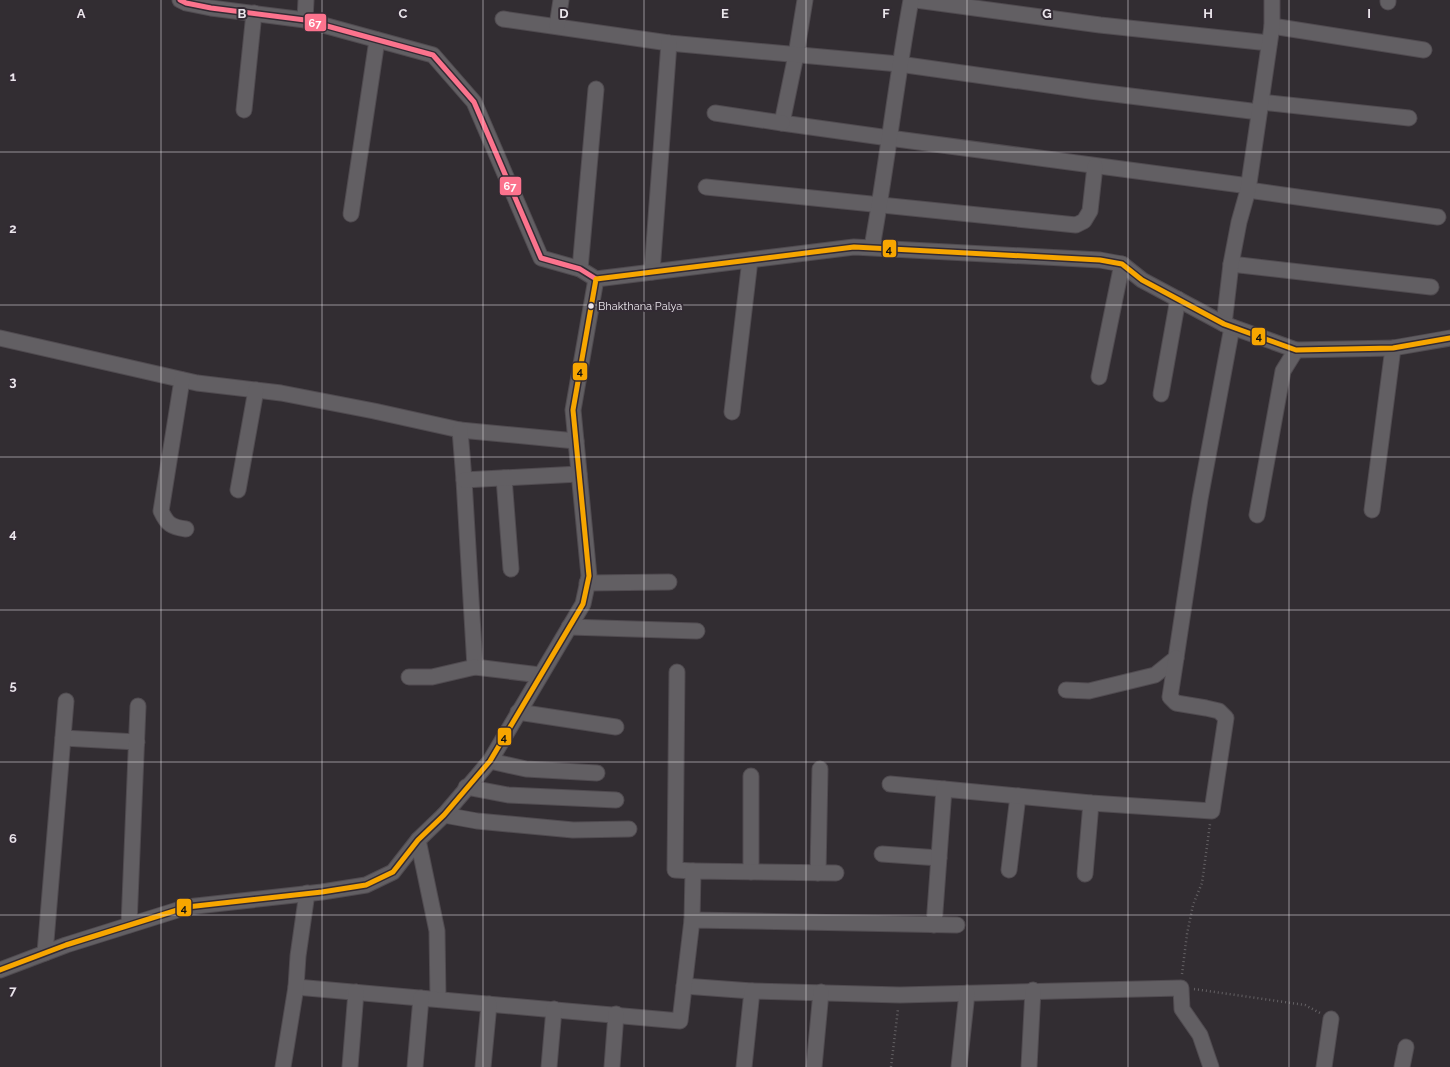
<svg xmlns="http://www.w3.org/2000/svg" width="1450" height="1067" font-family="Raleway,sans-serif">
<rect width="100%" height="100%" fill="#322d32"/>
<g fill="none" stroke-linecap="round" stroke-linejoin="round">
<g stroke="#504b50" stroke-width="17">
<g id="minor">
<path d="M 180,0 L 186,3 L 211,8 L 305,20 L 433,55 L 474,102 L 541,258 L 580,269 L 596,279"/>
<path d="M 805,0 L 796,55 L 782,123 L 889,138 L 1249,186"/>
<path d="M 916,0 L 1100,25 L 1269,43"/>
<path d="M 1388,2 L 1388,0"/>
<path d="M 503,19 L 669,43 L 899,64 L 1090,91 L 1259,112"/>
<path d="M 305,20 L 306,0"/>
<path d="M 557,26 L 561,0"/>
<path d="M 1272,26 L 1424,50"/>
<path d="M 1261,102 L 1409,118"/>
<path d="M 244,110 L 254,13"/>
<path d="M 715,113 L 782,123"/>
<path d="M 706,187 L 1076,225 L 1084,221 L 1090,211 L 1095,166"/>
<path d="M 1248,190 L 1438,217"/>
<path d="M 351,214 L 377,40"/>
<path d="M 872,247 C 887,165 896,82 911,0"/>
<path d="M 1231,264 L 1431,287"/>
<path d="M 580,269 L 596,89"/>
<path d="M 652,272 L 669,43"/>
<path d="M 1224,324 L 1231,264 L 1239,222 L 1248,190 L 1272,26 L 1272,0"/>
<path d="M 0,338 L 197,383 L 281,393 L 374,411 L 460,430 L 576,441"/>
<path d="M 1099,377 L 1122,264"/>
<path d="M 182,380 L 161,511 C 167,524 171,527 186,529"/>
<path d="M 1161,394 L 1178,299"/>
<path d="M 732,412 L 750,260"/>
<path d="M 460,430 L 464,480 L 475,667 L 540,675"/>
<path d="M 504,478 L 511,569"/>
<path d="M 464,480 L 579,474"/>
<path d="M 238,490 L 256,390"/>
<path d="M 1372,510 L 1393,348"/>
<path d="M 1257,515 L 1283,371 L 1296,350"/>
<path d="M 587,583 L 669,582"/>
<path d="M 569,627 L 697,631"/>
<path d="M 677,672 L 675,870 L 693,871"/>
<path d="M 409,677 L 432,677 L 475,667"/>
<path d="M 1066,690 L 1089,691 L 1155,675 L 1176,658 L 1200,499 L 1232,327"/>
<path d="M 518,712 L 616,727"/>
<path d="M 63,738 L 137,742"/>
<path d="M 490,761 L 526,769 L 597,773"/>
<path d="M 890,784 L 944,789"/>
<path d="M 466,787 L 508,795 L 616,800"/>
<path d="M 444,815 L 477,821 L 573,830 L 629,829"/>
<path d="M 418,840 L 437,931 L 438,999"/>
<path d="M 882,854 L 939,858"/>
<path d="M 1009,870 L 1018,796"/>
<path d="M 751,872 L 751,776"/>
<path d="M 818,873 L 820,769"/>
<path d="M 1085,874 L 1091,803"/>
<path d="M 692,920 L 693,871 L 836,873"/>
<path d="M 129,925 L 138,706"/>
<path d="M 934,925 L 944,789 L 1091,803 L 1212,811 L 1226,718 L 1219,711 L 1206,708 L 1176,703 L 1170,697 L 1176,658"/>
<path d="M 45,953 L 66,701"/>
<path d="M 0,970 L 66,945 L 187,907 L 322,892 L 366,885 L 393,872 L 418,840 L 444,815 L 490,761 L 583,604 L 589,576 L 573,410 L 596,279 L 854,247 L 1100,260 L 1122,264 L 1142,280 L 1224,324 L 1296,350 L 1393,348 L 1450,338"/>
<path d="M 684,986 L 752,991"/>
<path d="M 296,987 L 680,1021 L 692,920 L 957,925"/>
<path d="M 283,1067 L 296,987 L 298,956 L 307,893"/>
<path d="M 350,1067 L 356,992"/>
<path d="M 415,1067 L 421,998"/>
<path d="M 483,1067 L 489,1004"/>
<path d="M 549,1067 L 554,1009"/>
<path d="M 612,1067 L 616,1014"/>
<path d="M 744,1067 L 752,991 L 900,995 L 1181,988 L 1182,1009 L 1200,1035 L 1211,1067"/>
<path d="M 814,1067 L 821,992"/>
<path d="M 959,1067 L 967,993"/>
<path d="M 1029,1067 L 1033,990"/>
<path d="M 1324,1067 L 1331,1019"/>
<path d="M 1402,1067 L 1406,1047"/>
</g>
</g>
<g stroke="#646164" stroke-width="2.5" stroke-dasharray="1 3" stroke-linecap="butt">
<path d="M 1182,974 L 1187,934 L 1193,905 L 1202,883 L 1210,824"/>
<path d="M 1194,989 L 1305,1005 L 1320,1013"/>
<path d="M 891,1067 L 898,1009"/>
</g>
<use href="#minor" stroke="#625f63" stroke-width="15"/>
<g stroke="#332b34" stroke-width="8">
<path id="bus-1" d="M 180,0 L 186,3 L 211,8 L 305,20 L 433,55 L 474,102 L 541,258 L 580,269 L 596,279"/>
</g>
<g stroke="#332b34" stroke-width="8">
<path id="bus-2" d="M 0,970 L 66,945 L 187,907 L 322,892 L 366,885 L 393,872 L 418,840 L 444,815 L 490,761 L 583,604 L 589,576 L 573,410 L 596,279 L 854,247 L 1100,260 L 1122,264 L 1142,280 L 1224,324 L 1296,350 L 1393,348 L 1450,338"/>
</g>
<use href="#bus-1" stroke="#fc738d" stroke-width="5"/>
<use href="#bus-2" stroke="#f7a600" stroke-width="5"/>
</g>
<path fill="none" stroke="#eae5eb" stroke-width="1" stroke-opacity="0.55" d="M 161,0 L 161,1067M 322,0 L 322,1067M 483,0 L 483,1067M 644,0 L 644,1067M 806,0 L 806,1067M 967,0 L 967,1067M 1128,0 L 1128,1067M 1289,0 L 1289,1067M 0,152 L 1450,152M 0,305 L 1450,305M 0,457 L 1450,457M 0,610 L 1450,610M 0,762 L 1450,762M 0,915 L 1450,915"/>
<circle fill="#eae5eb" stroke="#332b34" stroke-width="1.5" cx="591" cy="306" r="3.5"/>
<g text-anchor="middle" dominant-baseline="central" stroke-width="4" stroke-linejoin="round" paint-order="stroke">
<g font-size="11" fill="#eae5eb" stroke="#332b34" text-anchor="start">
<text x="598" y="306">Bhakthana Palya</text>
</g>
</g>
<g font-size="13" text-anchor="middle" font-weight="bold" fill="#eae5eb" stroke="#332b34" stroke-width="4" stroke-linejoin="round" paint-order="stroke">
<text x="81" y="18">A</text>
<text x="242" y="18">B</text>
<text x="403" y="18">C</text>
<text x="564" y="18">D</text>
<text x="725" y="18">E</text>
<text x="886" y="18">F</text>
<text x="1047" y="18">G</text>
<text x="1208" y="18">H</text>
<text x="1369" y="18">I</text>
<text x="13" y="81">1</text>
<text x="13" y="233">2</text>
<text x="13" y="386">3</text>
<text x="13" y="538">4</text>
<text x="13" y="690">5</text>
<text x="13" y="843">6</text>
<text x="13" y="995">7</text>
</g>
<g stroke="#332b34" stroke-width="1.5">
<rect x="304" y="13" width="23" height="19" rx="4" fill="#fc738d"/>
<rect x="499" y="176" width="23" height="20" rx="4" fill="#fc738d"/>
<rect x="882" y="239" width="15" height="19" rx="4" fill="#f7a600"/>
<rect x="1251" y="327" width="15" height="19" rx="4" fill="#f7a600"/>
<rect x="572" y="362" width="16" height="19" rx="4" fill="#f7a600"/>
<rect x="497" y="727" width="15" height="19" rx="4" fill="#f7a600"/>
<rect x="176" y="898" width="16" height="19" rx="4" fill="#f7a600"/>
</g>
<g font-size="11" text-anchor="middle" font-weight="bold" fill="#fff">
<text x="315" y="27">67</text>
<text x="510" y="190">67</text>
</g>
<g font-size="11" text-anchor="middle" font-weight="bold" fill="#111">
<text x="889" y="253">4</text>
<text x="1259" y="340">4</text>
<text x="580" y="375">4</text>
<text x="504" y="741">4</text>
<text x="184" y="912">4</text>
</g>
</svg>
